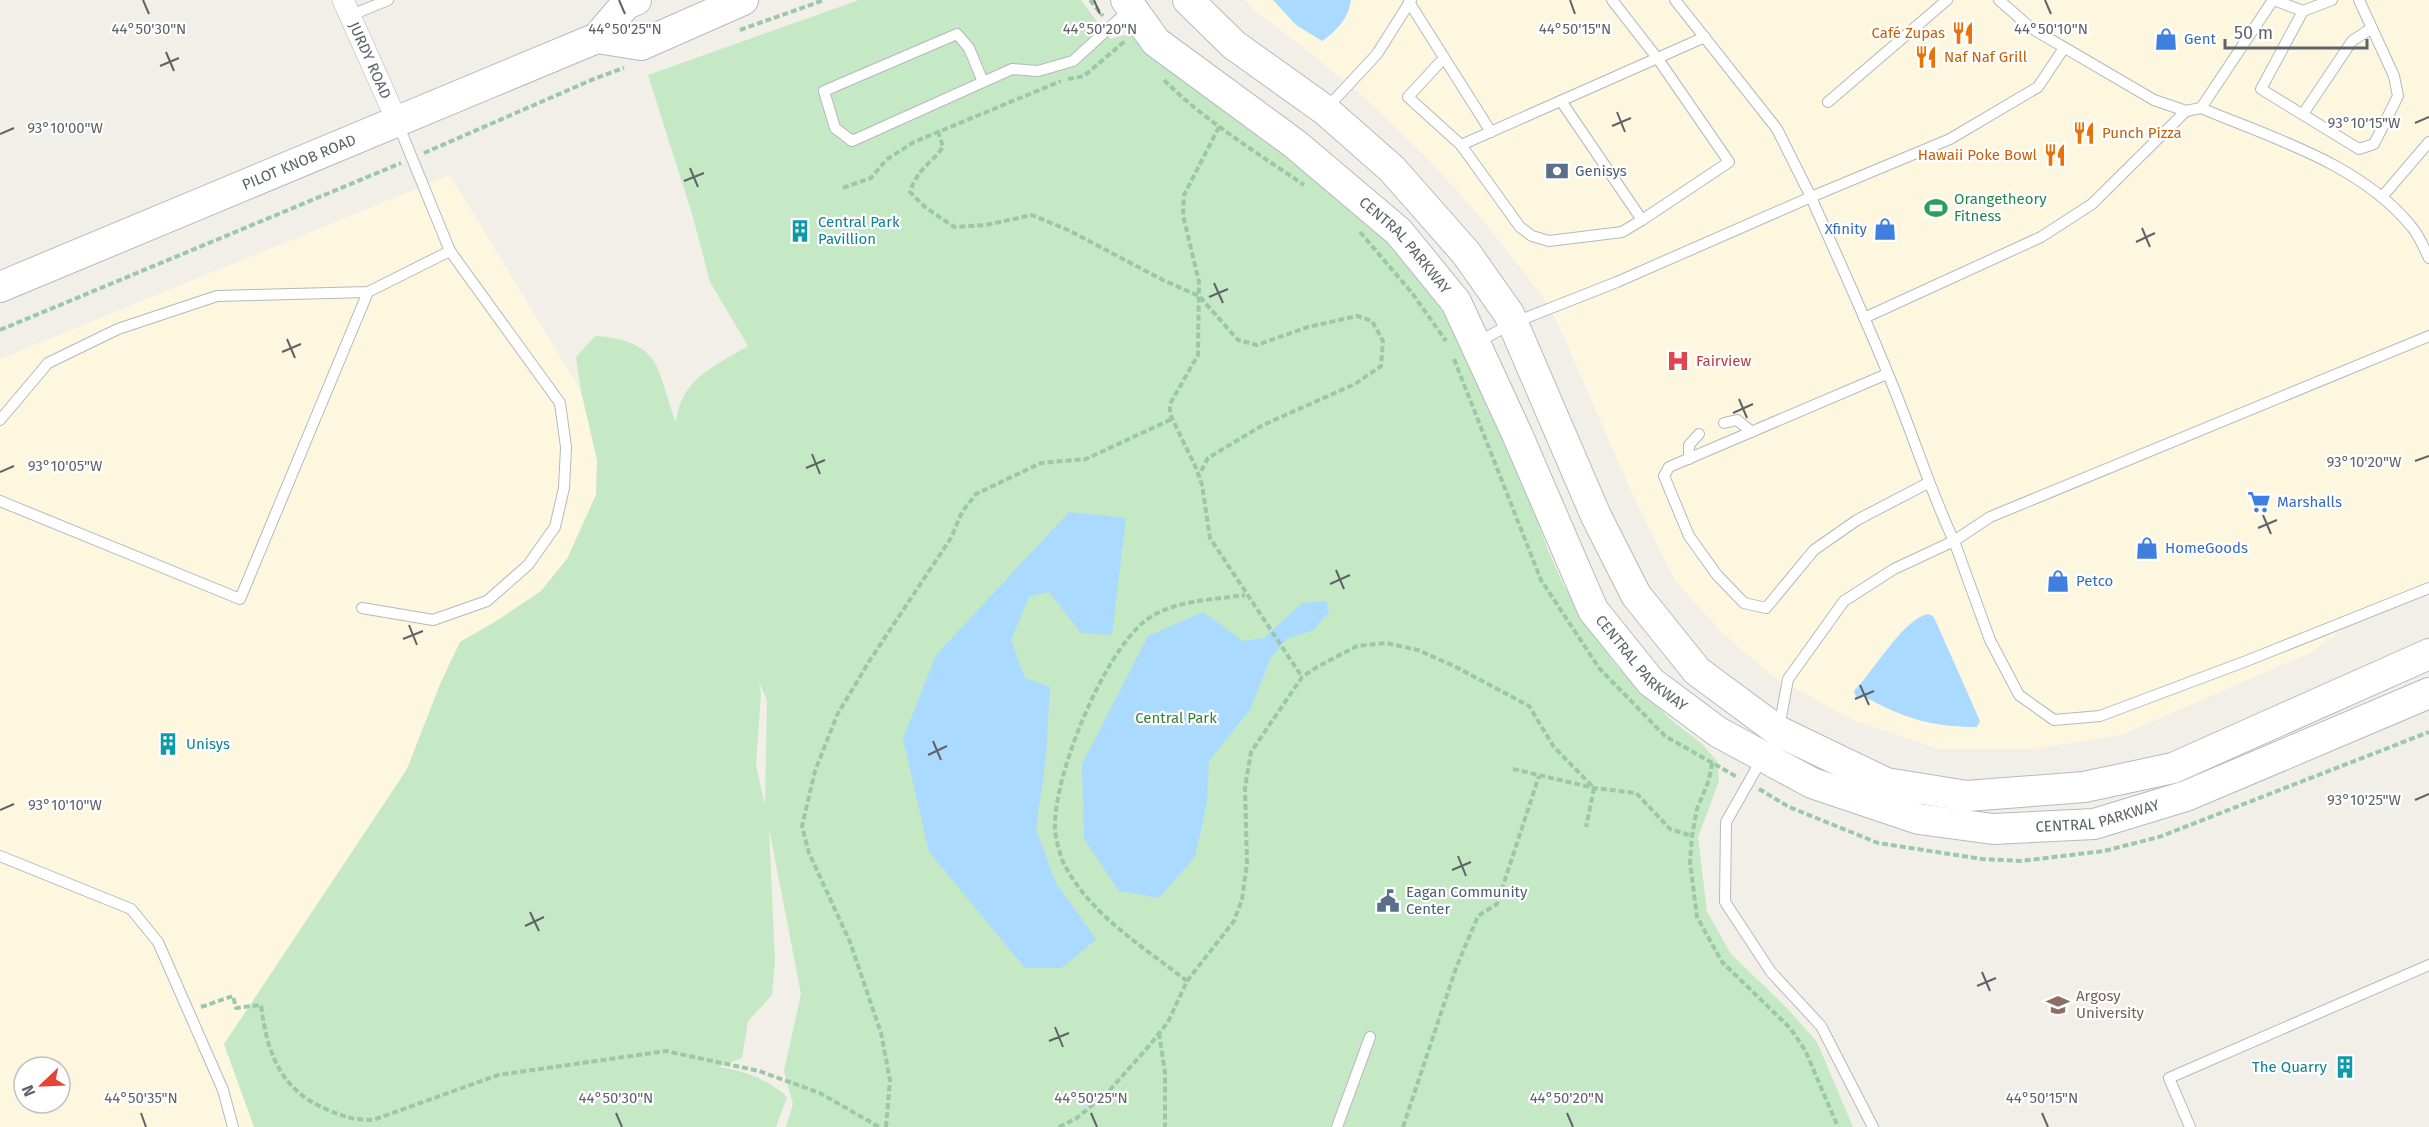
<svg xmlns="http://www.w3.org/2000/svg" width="2429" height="1127" font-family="'Fira Sans',sans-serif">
<rect width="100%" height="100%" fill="#f1efe8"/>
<g fill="#fef7e0" fill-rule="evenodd">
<path d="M 1245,0 L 2429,0 L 2429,583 L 2379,603 L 2310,653 L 2121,735 L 2034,749 L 1939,749 L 1854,720 L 1775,678 L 1722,633 L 1674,579 L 1631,491 L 1558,324 L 1543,297 L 1479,215 L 1427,158 L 1364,97 L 1298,43 L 1255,11 Z"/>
<path d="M 450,175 L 581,391 L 597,460 L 596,495 L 567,559 L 541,591 L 498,620 L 460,642 L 441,682 L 407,769 L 276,994 L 224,1044 L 254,1127 L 0,1127 L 0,359 ZM 24,1067 L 60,1067 L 60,1103 L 24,1103 Z"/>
</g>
<path fill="#c5e8c5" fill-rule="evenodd" d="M 859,0 L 1081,0 L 1110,39 L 1133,33 L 1357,206 L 1414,267 L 1463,339 L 1512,448 L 1547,548 L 1564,586 L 1614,663 L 1670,719 L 1702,744 L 1717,761 L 1719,781 L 1698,837 L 1707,912 L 1731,954 L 1786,1007 L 1817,1042 L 1853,1127 L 786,1127 L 793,1104 L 784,1071 L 801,994 L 769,828 L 775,961 L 772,995 L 748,1021 L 742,1058 L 719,1067 C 745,1071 767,1079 787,1097 L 776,1127 L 254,1127 L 224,1044 L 407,769 L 441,682 L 460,642 L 498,620 L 541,591 L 567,559 L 596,495 L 597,460 L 581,391 L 576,357 L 595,336 C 615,337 641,342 653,360 C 662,372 669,407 676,422 C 681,378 714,367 748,346 L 710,282 L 693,217 L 648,75 ZM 759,682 L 767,700 L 765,806 L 756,765 L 761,694 Z"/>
<g fill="#aadaff">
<path d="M 1273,0 L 1351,0 C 1349,17 1337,31 1322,41 L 1296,25 Z"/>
<path d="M 1069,512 L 1126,518 L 1112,635 L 1081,633 L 1049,592 L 1029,597 L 1011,640 L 1025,678 L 1050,687 L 1046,757 L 1036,829 L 1056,883 L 1096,939 L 1062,968 L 1025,968 L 929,852 L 903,739 L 936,655 Z"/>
<path d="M 1326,601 L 1329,613 L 1312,631 L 1288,638 L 1271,657 L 1250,710 L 1209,761 L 1207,803 L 1195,857 L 1159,898 L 1119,891 L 1084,839 L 1082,764 L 1148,636 L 1203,612 L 1243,641 L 1264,638 L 1302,603 Z"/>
<path d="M 1928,614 L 1933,616 L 1937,624 L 1980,721 L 1977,727 C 1930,727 1904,718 1863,696 L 1856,697 L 1854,691 C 1873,672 1904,618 1928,614 Z"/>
</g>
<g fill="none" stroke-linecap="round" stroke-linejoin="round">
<g stroke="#b5b8bc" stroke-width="12">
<g id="lane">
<path d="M 1675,0 L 1777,129 L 1811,197 L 1950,139 L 2038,87 L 2064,48"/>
<path d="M 1999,0 L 2031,28 L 2154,100 L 2186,111 L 2201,108 C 2274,139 2359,163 2411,226 C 2419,235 2424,248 2429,258"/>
<path d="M 2274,0 L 2303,11 L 2332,0"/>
<path d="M 1409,2 L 1491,132"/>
<path d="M 2303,11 L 2261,89 L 2359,149 L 2374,144 L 2398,96 L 2394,76 L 2359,0"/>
<path d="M 349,16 L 388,0"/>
<path d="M 1444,58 L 1408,97 L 1461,145 L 1705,37"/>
<path d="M 983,82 L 969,48 L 957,34 L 824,91 L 835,128 L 852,141 L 1012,69 L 1038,71 L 1073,61 L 1130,9"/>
<path d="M 1561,101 L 1642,220 L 1729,162 L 1658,59 L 1612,0"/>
<path d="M 1828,102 L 1947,0"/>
<path d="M 2201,108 L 2273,0"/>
<path d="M 1325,110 L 1377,54 L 1411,0"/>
<path d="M 2303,114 L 2352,41 L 2372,28"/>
<path d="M 1461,145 L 1520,227 L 1532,236 L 1549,241 L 1622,232 L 1642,220"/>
<path d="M 2382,197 L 2429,142"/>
<path d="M 1864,318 L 2041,237 L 2092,204 L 2186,111"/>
<path d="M 1476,343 L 1513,323 L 1617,282 L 1811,197 C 1841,266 1873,334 1900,404 C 1918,450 1933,497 1954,541 L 1990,517 L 2429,336"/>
<path d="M 1887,374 L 1669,467 L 1664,476 L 1689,536 L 1717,575 L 1744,603 L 1766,608 L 1814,550 L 1857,520 L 1928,483"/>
<path d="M 0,420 L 48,363 L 118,329 L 217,296 L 368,292 L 450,251"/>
<path d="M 1724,423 L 1737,420 L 1752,432"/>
<path d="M 1689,459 L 1689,445 L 1699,434"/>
<path d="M 0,501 L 240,599 L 368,292"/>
<path d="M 362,608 L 433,620 L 487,601 L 528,565 L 555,527 L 564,488 L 566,447 L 560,403 L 450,251 L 398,124"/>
<path d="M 1779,728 L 1788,679 L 1844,601 L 1894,569 L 1954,541 L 1990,640 L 2019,695 L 2054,720 L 2100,716 L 2249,660 L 2429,588"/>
<path d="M 1763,757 L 1726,822 L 1725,902 L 1771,972 L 1821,1026 L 1873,1127"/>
<path d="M 0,856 L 131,909 L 158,942 L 223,1090 L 233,1127"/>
<path d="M 1337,1127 L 1370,1037"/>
<path d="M 2190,1127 L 2169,1078 L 2429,965"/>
</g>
</g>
<g stroke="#b5b8bc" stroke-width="22">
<g id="street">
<path id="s1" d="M 343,0 L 397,121"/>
</g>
</g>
<g stroke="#b6babf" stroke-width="32">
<g id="secondary">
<path id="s2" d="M 1126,0 L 1156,42 L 1295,144 L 1399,232 L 1456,302 L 1517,434 L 1593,610 L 1651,682 L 1718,732 L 1812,783 L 1919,819 L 1993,829 L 2094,824 L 2186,796 L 2429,693"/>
<path d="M 1188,0 L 1234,45 L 1325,110 L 1392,169 L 1466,253 L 1509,314 L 1596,516 L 1636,595 L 1697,671 L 1778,731 L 1886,783 L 1967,796 L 2084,787 L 2173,768 L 2429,654"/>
<path d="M 597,38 L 641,45 L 743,0"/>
<path id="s3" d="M 0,287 L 597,38 L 626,4 L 636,0"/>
</g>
</g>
<g stroke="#9cc7a9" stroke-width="4" stroke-dasharray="6 3" stroke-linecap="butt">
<path d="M 1090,0 L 1103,16"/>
<path d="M 740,30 L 824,0"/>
<path d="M 1068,79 L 1084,76 L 1125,41"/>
<path d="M 1164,80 C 1205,121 1256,152 1304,185"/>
<path d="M 1219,127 L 1184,195 L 1183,215 L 1199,282 L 1198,355 L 1170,404 L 1170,414 L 1196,468 L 1202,485 L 1210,538 L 1302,677"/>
<path d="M 938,131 L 943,147 C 929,166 918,168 910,192 L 925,207 L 954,227 L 986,225 L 1032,215 L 1068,230 L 1163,280 L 1199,296 L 1238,340 L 1257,345 L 1308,327 L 1357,316 L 1372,321 L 1383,341 L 1381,366 L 1355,384 L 1263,425 L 1208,458 L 1199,475"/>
<path d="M 424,153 L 596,78 L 624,68"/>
<path d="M 843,188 L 871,178 L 886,160 L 914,142 L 1061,81"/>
<path d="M 1360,232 L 1412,293 L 1446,341"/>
<path d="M 0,330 L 401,163"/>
<path d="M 1454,359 L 1541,580 L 1599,668 L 1665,736 L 1737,777"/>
<path d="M 1712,763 L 1709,780 L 1697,809 L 1692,836 L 1690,862 L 1697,917 L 1722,962 L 1790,1028 L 1805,1050 L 1838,1127"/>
<path d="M 1513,769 L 1594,788 L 1636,793 L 1670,829 L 1692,836"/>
<path d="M 1759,789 L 1789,807 L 1878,843 L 1982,859 L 2021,861 L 2104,851 L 2159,837 L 2429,732"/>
<path d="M 1187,981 C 1142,946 1089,914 1063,862 C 1060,854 1056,840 1055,831 C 1052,778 1103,654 1145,621 C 1172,600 1212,600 1245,595"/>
<path d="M 201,1007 L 233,996 L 236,1008 L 261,1005 C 267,1053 280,1090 328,1110 C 345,1117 353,1120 373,1120 L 498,1075 L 666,1051 L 759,1071 L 820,1093 L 879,1127"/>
<path d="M 1159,1033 L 1165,1073 L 1165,1127"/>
<path d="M 886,1127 L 890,1080 L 881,1033 L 850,942 L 809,853 L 802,826 L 815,771 L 837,715 L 870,660 L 951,538 L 962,512 L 976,494 L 1041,463 L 1086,459 L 1172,419"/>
<path d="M 1059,1127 L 1077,1118 L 1109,1091 L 1149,1046 L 1168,1022 L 1187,981 L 1234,921 L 1242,899 L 1247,864 L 1245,788 L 1251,752 L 1302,677 L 1317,667 L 1357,646 L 1386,643 L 1418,650 L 1456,667 L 1529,706 L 1554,747 L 1594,788 L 1586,827"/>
<path d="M 1403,1127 L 1456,968 L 1478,916 L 1497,904 L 1539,776"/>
</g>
<use href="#lane" stroke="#fff" stroke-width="10"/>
<use href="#street" stroke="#fff" stroke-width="21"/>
<use href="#secondary" stroke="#fff" stroke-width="30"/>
</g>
<path fill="none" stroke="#5f6368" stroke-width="2" d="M 143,0 L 149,14M 619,0 L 625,14M 1094,0 L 1100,14M 1570,0 L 1575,14M 2045,0 L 2051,14M 166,52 L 174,71M 160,66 L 179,58M 1617,112 L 1625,132M 2415,123 L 2429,117M 1612,126 L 1631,118M 0,134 L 14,128M 690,168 L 698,187M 684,181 L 704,173M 2142,228 L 2150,247M 2136,242 L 2155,233M 1214,283 L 1223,303M 1209,297 L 1228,289M 287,339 L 295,358M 282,352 L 301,344M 1739,399 L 1747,418M 1733,413 L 1753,404M 812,454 L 820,474M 2415,461 L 2429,456M 806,468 L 825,460M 0,472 L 14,466M 2263,515 L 2271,534M 2258,528 L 2277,520M 1336,570 L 1344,589M 1330,584 L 1350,575M 409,625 L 417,645M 403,639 L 423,631M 1860,685 L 1869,705M 1855,699 L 1874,691M 933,741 L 941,760M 928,755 L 947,746M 2415,800 L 2429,794M 0,810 L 14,804M 1458,856 L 1466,876M 1452,870 L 1471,862M 530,912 L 539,931M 525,926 L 544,917M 1982,972 L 1990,991M 1977,986 L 1996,978M 1055,1027 L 1063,1047M 1049,1041 L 1069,1033M 141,1113 L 146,1127M 616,1113 L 622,1127M 1091,1113 L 1097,1127M 1567,1113 L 1573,1127M 2042,1113 L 2048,1127"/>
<defs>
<g id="restaurant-bare" transform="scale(1.8)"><path d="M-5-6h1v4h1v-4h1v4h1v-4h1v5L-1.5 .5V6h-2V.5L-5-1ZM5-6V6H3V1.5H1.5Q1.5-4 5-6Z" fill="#e8710a" stroke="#fff" stroke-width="2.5" paint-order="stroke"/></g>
<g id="shop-bare" transform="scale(1.8)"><path d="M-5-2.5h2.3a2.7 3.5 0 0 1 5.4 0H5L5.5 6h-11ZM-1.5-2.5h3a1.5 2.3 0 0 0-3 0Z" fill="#3f7fe0" stroke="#fff" stroke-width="2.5" paint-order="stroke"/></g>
<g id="bank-bare" transform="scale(1.8)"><path d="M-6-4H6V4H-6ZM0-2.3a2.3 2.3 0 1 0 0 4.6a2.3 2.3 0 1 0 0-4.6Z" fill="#5c6f8a" stroke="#fff" stroke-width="2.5" paint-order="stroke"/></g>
<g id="stadium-bare" transform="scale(1.8)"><path d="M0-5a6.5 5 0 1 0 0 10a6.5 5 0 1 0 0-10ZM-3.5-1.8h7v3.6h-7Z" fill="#2e9e5b" stroke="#fff" stroke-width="2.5" paint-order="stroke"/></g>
<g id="building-bare" transform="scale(1.8)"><path d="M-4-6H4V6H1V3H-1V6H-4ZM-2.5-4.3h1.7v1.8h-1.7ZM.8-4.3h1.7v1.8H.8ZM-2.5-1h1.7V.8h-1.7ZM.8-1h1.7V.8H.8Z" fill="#0f9aa8" stroke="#fff" stroke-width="2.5" paint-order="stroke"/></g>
<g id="hospital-bare" transform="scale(1.8)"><path d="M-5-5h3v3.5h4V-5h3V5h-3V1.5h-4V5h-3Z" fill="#e0444e" stroke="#fff" stroke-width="2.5" paint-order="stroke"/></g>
<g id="supermarket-bare" transform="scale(1.8)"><path d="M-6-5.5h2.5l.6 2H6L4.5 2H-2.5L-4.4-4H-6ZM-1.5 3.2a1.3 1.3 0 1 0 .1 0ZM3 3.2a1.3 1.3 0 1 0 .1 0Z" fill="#3f7fe0" stroke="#fff" stroke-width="2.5" paint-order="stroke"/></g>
<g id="civic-bare" transform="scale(1.8)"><path d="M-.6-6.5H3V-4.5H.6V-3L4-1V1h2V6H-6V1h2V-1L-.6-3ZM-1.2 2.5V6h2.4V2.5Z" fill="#5c6f8a" stroke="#fff" stroke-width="2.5" paint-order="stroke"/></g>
<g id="university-bare" transform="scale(1.8)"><path d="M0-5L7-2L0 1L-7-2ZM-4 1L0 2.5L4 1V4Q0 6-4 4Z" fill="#8d6e63" stroke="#fff" stroke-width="2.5" paint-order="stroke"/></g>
</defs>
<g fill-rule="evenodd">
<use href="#restaurant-bare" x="1963" y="33"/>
<use href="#shop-bare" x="2166" y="39"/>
<use href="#restaurant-bare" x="1926" y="57"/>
<use href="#restaurant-bare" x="2084" y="133"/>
<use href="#restaurant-bare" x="2055" y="155"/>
<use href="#bank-bare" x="1557" y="171"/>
<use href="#stadium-bare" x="1936" y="208"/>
<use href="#shop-bare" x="1885" y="229"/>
<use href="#building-bare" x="800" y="231"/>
<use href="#hospital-bare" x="1678" y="361"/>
<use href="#supermarket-bare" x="2259" y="502"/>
<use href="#shop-bare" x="2147" y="548"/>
<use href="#shop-bare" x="2058" y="581"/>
<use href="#building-bare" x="168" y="744"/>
<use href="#civic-bare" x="1388" y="901"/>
<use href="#university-bare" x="2058" y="1005"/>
<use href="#building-bare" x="2345" y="1067"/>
</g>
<g text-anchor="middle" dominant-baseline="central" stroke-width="4.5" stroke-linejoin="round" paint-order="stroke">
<g font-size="15" fill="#c56008" stroke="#fff" text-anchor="end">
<text x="1945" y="33">Café Zupas</text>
<text x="1944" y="57" text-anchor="start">Naf Naf Grill</text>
<text x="2102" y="133" text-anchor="start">Punch Pizza</text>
<text x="2037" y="155">Hawaii Poke Bowl</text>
</g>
<g font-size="15" fill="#366cbe" stroke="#fff" text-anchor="start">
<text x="2184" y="39">Gent</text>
<text x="1867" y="229" text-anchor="end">Xfinity</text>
<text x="2277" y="502">Marshalls</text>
<text x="2165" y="548">HomeGoods</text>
<text x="2076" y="581">Petco</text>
</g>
<g font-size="15" fill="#5f6368" stroke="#fff">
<text stroke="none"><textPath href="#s1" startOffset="66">JURDY ROAD</textPath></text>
<text stroke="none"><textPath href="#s3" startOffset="324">PILOT KNOB ROAD</textPath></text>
<text stroke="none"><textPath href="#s2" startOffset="374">CENTRAL PARKWAY</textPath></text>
<text stroke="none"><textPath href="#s2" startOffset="860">CENTRAL PARKWAY</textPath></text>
<text stroke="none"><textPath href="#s2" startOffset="1364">CENTRAL PARKWAY</textPath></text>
</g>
<g font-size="15" fill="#4e5e75" stroke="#fff" text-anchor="start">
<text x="1575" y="171">Genisys</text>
<text x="1406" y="892">Eagan Community<tspan x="1406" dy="17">Center</tspan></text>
</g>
<g font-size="15" fill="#27864d" stroke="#fff" text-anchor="start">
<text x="1954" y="199">Orangetheory<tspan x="1954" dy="17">Fitness</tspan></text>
</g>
<g font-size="15" fill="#0d838f" stroke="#fff" text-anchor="start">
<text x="818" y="222">Central Park<tspan x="818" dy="17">Pavillion</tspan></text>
<text x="186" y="744">Unisys</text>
<text x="2327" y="1067" text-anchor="end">The Quarry</text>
</g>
<g font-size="15" fill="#be3a42" stroke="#fff" text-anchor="start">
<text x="1696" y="361">Fairview</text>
</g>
<g font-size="15" fill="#348238" stroke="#fff">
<text x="1176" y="718">Central Park</text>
</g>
<g font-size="15" fill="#785e54" stroke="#fff" text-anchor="start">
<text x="2076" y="996">Argosy<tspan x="2076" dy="17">University</tspan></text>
</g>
</g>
<g font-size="15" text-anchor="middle" fill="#5f6368" stroke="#fff" stroke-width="4.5" stroke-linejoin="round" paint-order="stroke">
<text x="149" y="34">44°50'30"N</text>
<text x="625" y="34">44°50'25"N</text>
<text x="1100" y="34">44°50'20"N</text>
<text x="1575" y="34">44°50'15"N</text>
<text x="2051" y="34">44°50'10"N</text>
<text x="2364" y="128">93°10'15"W</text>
<text x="65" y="133">93°10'00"W</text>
<text x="2364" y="467">93°10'20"W</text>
<text x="65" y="471">93°10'05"W</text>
<text x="2364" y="805">93°10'25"W</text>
<text x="65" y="810">93°10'10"W</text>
<text x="141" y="1103">44°50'35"N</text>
<text x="616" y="1103">44°50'30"N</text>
<text x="1091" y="1103">44°50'25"N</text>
<text x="1567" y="1103">44°50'20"N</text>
<text x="2042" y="1103">44°50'15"N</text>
</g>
<g transform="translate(42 1085) rotate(247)"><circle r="28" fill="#ffffff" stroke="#bfc1c3" stroke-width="1.5"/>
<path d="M0-4.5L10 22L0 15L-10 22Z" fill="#ea4335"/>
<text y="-9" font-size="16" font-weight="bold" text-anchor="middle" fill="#5f6368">N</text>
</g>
<path d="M2225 39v9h142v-9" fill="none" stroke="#5f6368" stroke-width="3"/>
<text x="2234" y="39" font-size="18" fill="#5f6368" stroke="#ffffff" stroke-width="4.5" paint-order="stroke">50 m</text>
</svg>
